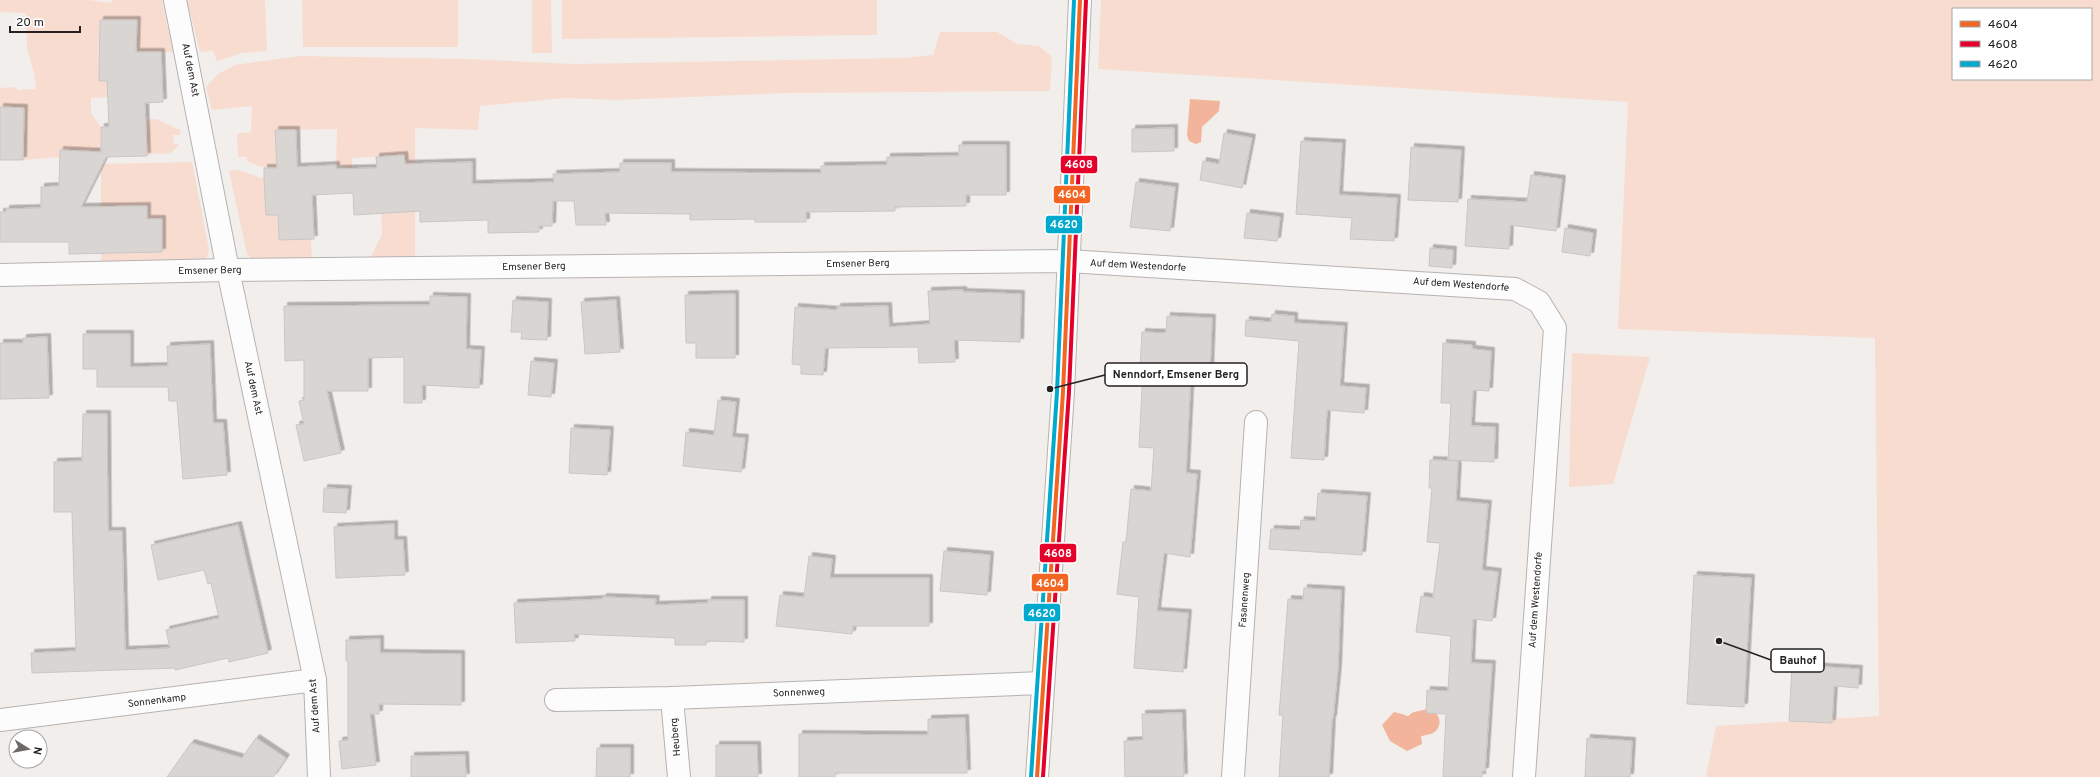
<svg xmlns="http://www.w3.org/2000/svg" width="2100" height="777" font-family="Overpass,sans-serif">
<defs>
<filter id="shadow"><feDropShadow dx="3.5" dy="-3.5" stdDeviation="0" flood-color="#0004"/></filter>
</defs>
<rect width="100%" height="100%" fill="#f2eeec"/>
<g fill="#f8dcd0" fill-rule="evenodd">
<path d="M 0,0 L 88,0 L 112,3 L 112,0 L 162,0 L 173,52 L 137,52 L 136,20 L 100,20 L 99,81 L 128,81 L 128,96 L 91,98 L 91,113 L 100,126 L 100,158 L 69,155 L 69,150 L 60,150 L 60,157 L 23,160 L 24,108 L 0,107 L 0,88 L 17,87 L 17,90 L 36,89 L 34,73 L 27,48 L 26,13 L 0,12 Z"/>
<path d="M 187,0 L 265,0 L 267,51 L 242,53 L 217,61 L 213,51 L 200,52 Z"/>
<path d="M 302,0 L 458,0 L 458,47 L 303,47 Z"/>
<path d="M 532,0 L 551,0 L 552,53 L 532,53 Z"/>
<path d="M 562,0 L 877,0 L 877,35 L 562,39 Z"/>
<path d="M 1101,0 L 2100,0 L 2100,777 L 1706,777 L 1716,726 L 1879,716 L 1875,338 L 1618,329 L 1628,102 L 1098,69 ZM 1953,9 L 2091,9 L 2091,79 L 1953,79 Z"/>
<path d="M 940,32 L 997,32 L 1017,44 L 1039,46 L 1052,57 L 1050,91 L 788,93 L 616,100 L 565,98 L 480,106 L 478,130 L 415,128 L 415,257 L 370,259 L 382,234 L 381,213 L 407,212 L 404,155 L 352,158 L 352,169 L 336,165 L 337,129 L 275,130 L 277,168 L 264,168 L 247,161 L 247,157 L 238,157 L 237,134 L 251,132 L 252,106 L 212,110 L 206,87 L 218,74 L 235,65 L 300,56 L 467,59 L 576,64 L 903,58 L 933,55 Z"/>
<path d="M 156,119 L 180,130 L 180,135 L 173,135 L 174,144 L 179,144 C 169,161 160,149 147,156 L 146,120 Z"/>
<path d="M 192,162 L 209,250 L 206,261 L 101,266 L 101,164 Z"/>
<path d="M 239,170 L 264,179 L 266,215 L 278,215 L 279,240 L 311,239 L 312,261 L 254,260 L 247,254 L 229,171 Z"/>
<path d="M 1572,353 L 1650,357 L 1613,484 L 1569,487 Z"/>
</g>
<g fill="#f2b59b">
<path d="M 1190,99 L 1220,101 L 1219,111 L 1202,127 L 1201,142 L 1196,144 L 1189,141 L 1187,135 Z"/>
<path d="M 1394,712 C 1417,718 1419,720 1422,744 L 1407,751 L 1390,741 L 1382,725 Z"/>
</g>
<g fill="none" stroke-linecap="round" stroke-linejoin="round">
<path stroke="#f2b59b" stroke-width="25" d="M 1418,724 L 1427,722"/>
</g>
<g fill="#d8d5d3" stroke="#c9c6c4" filter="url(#shadow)">
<path d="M 100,20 L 137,20 L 136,52 L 161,52 L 163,102 L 145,103 L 147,156 L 106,157 L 81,207 L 147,206 L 147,219 L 162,219 L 162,252 L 69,254 L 69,242 L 0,242 L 0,212 L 6,212 L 6,209 L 41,208 L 41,187 L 59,186 L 60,150 L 101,152 L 101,127 L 109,127 L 107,81 L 99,81 Z"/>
<path d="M 0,107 L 24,108 L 23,160 L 0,160 Z"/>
<path d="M 1174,128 L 1174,151 L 1132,152 L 1132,129 Z"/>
<path d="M 275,130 L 296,130 L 297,167 L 336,165 L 336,169 L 377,168 L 376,157 L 404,155 L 405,164 L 472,162 L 472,184 L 554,182 L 553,174 L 620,172 L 620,163 L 671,163 L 671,172 L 821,173 L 821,166 L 887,165 L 887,157 L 959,156 L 959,145 L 1006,145 L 1006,195 L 966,195 L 966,206 L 895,207 L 895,211 L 806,212 L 806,222 L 755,222 L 755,219 L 690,220 L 690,214 L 605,213 L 606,225 L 576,225 L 574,201 L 553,201 L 552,226 L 539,226 L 539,232 L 488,233 L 488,220 L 420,222 L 420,211 L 354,215 L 353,193 L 312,195 L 314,239 L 279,240 L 278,215 L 266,215 L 264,179 L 264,168 L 277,168 Z"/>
<path d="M 1224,133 L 1252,138 L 1242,188 L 1200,180 L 1203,161 L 1219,164 Z"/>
<path d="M 1301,141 L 1342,143 L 1339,195 L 1397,198 L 1394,241 L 1350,239 L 1352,218 L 1296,214 Z"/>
<path d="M 1411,147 L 1461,150 L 1458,202 L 1408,200 Z"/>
<path d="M 1531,175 L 1562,179 L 1556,231 L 1510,225 L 1509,249 L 1465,246 L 1468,199 L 1527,202 Z"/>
<path d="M 1136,182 L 1175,187 L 1170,231 L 1130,227 Z"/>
<path d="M 1247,213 L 1280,217 L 1277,241 L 1244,238 Z"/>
<path d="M 1565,228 L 1593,233 L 1590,256 L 1562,252 Z"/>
<path d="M 1430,248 L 1453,250 L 1452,268 L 1429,266 Z"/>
<path d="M 963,290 L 963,292 L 1021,294 L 1020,342 L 954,340 L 955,362 L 919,363 L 918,347 L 825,348 L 823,375 L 801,374 L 801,365 L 792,364 L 795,307 L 837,310 L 837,307 L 888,306 L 889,327 L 930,324 L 928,291 Z"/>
<path d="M 735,294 L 735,358 L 696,358 L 696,343 L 686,343 L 685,295 Z"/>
<path d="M 430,296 L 467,297 L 466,349 L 481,350 L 479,388 L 422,385 L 422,403 L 404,403 L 404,357 L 368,358 L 368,391 L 327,391 L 341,453 L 304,461 L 296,425 L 304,424 L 299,401 L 304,400 L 304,360 L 285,361 L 284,306 L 430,305 Z"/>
<path d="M 513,300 L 548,302 L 547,340 L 521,339 L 522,332 L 511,332 Z"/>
<path d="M 616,300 L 620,352 L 585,354 L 581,302 Z"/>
<path d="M 1272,314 L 1294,316 L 1294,323 L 1344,326 L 1340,386 L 1366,388 L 1364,413 L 1327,410 L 1324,460 L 1291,458 L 1299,341 L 1245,336 L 1246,320 L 1271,322 Z"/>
<path d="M 1167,316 L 1212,318 L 1210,372 L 1191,372 L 1186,473 L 1197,474 L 1190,557 L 1164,553 L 1157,611 L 1188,613 L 1183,672 L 1134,668 L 1139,597 L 1117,594 L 1123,542 L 1126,542 L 1131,489 L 1151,491 L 1154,448 L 1139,447 L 1143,369 L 1140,369 L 1142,332 L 1166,333 Z"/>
<path d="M 83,334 L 130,334 L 130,367 L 168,366 L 167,346 L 210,344 L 213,423 L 223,423 L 227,475 L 183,479 L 177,401 L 169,401 L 168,387 L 97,387 L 97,369 L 83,369 Z"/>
<path d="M 47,337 L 49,398 L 0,399 L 0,343 L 23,343 L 23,338 Z"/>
<path d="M 1443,343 L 1472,345 L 1472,349 L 1491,351 L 1489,391 L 1473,390 L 1471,426 L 1495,427 L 1494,462 L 1448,460 L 1451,403 L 1441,403 Z"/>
<path d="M 531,361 L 554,363 L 551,397 L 528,395 Z"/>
<path d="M 718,400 L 736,402 L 732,437 L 745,438 L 741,472 L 683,466 L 686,432 L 714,435 Z"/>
<path d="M 83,414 L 107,414 L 108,531 L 122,531 L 125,650 L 170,648 L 166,630 L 219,618 L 211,583 L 208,584 L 204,570 L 158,580 L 151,545 L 238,525 L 268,653 L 229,662 L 228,658 L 175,670 L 175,668 L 32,673 L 31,653 L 76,651 L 72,512 L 54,512 L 54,462 L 82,461 Z"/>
<path d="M 571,428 L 610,430 L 607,475 L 569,473 Z"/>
<path d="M 1430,460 L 1458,461 L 1456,501 L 1488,504 L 1482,570 L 1498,572 L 1492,621 L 1473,619 L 1471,663 L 1492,664 L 1485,771 L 1482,771 L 1482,777 L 1443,777 L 1446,714 L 1426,713 L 1427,690 L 1448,691 L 1451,636 L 1416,632 L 1421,596 L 1433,598 L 1440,543 L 1427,542 L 1432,488 L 1429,488 Z"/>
<path d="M 324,488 L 348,489 L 346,513 L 323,512 Z"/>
<path d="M 1318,493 L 1367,496 L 1362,555 L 1269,549 L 1271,529 L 1300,530 L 1301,520 L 1316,521 Z"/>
<path d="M 394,524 L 394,540 L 403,540 L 405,575 L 336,578 L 334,527 Z"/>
<path d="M 944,551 L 990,555 L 987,595 L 940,591 Z"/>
<path d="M 809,556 L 832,559 L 830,578 L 929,578 L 929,626 L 853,626 L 852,634 L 776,626 L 780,595 L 804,597 Z"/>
<path d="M 1694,575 L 1751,578 L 1744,707 L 1687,704 Z"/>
<path d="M 1304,588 L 1341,590 L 1338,668 L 1333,719 L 1332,719 L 1329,777 L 1279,777 L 1283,715 L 1279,715 L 1288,599 L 1303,600 Z"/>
<path d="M 603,597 L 656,599 L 655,605 L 708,603 L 708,600 L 744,600 L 744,642 L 706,641 L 706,645 L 675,645 L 675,638 L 574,634 L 575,641 L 516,643 L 514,603 L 603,599 Z"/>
<path d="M 380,639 L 380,653 L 461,654 L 461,705 L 379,704 L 379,714 L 370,714 L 376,765 L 342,769 L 339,741 L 348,740 L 348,661 L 346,661 L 346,640 Z"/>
<path d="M 1792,665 L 1859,669 L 1858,688 L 1834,686 L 1832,723 L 1789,721 Z"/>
<path d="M 1182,713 L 1184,777 L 1125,777 L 1124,741 L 1143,740 L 1142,714 Z"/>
<path d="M 965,718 L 967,773 L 835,773 L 835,777 L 799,777 L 799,734 L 928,735 L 928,719 Z"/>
<path d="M 256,738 L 286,758 L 273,777 L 167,777 L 191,743 L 242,758 Z"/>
<path d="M 1587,738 L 1632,741 L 1630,777 L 1585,777 Z"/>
<path d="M 716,745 L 757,745 L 758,777 L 716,777 Z"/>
<path d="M 597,748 L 630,748 L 630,777 L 596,777 Z"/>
<path d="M 465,755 L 466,777 L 411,777 L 411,756 Z"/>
</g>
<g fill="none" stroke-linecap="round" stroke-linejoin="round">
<g stroke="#b6b2b1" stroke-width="24">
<g id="minor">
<path d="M 175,0 L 228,270 L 315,680 L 319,777"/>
<path d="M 0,275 L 228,270 L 1068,261 L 1515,289 L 1539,302 L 1555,328 L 1524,777"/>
<path d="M 672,698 L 679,777"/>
<path d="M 556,700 L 672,698 L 1043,683"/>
<path d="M 0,720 L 315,680"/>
<path d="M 1037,777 L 1063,392 L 1080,0"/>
<path d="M 1233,777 L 1256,422"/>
</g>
</g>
<use href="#minor" stroke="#fdfcfc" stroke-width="22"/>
<g stroke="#fff" stroke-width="7">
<path id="bus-1" d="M 1037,777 L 1063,392 L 1080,0"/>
</g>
<g stroke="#fff" stroke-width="7">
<path id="bus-2" d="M 1043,777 L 1069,392 L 1086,0"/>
</g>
<g stroke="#fff" stroke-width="7">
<path id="bus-3" d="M 1031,777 L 1057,392 L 1074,0"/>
</g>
<use href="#bus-1" stroke="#f26522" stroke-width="4"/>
<use href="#bus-2" stroke="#e4002b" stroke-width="4"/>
<use href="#bus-3" stroke="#00a9ce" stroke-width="4"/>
</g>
<g text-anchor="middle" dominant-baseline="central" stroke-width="3" stroke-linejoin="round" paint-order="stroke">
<g font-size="10" fill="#242120" stroke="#fff">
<text transform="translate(190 70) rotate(79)">Auf dem Ast</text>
<text transform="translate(858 264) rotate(-1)">Emsener Berg</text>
<text transform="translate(1138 266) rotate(3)">Auf dem Westendorfe</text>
<text transform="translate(534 267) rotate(-1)">Emsener Berg</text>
<text transform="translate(210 271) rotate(-1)">Emsener Berg</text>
<text transform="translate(1461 285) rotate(4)">Auf dem Westendorfe</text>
<text transform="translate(253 388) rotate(78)">Auf dem Ast</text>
<text transform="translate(1245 600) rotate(-86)">Fasanenweg</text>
<text transform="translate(1536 600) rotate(-86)">Auf dem Westendorfe</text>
<text transform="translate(799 693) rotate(-2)">Sonnenweg</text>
<text transform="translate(157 701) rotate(-7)">Sonnenkamp</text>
<text transform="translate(315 706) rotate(-94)">Auf dem Ast</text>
<text transform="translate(676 737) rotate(-95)">Heuberg</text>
</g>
</g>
<path fill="none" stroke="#242120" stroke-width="1.5" d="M1050 389L1105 375M1719 641L1771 660"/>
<g fill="#242120" stroke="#fff" stroke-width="1.5">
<circle cx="1050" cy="389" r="4"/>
<circle cx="1719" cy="641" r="4"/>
</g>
<g fill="#fff" stroke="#242120" stroke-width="1.5">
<rect x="1105" y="363" width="142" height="23" rx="4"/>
<rect x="1771" y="649" width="53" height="23" rx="4"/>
</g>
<g font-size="11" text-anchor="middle" font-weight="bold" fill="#242120">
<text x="1176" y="378">Nenndorf, Emsener Berg</text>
<text x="1798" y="664">Bauhof</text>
</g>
<g stroke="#fff" stroke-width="1.5">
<rect x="1060" y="155" width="38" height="19" rx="4" fill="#e4002b"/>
<rect x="1053" y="185" width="38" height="19" rx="4" fill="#f26522"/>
<rect x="1045" y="215" width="38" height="19" rx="4" fill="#00a9ce"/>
<rect x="1039" y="543" width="38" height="20" rx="4" fill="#e4002b"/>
<rect x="1031" y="573" width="38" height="19" rx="4" fill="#f26522"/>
<rect x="1023" y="603" width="38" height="19" rx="4" fill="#00a9ce"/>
</g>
<g font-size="11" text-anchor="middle" font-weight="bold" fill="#fff">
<text x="1079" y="168">4608</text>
<text x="1072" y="198">4604</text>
<text x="1064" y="228">4620</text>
<text x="1058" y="557">4608</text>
<text x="1050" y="587">4604</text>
<text x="1042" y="617">4620</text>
</g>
<rect x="1952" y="8" width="140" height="72" fill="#ffffff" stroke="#a7a6a6"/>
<rect x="1960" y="21" width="20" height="6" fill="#f26522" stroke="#a7a6a6"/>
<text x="1988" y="28" font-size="12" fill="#242120">4604</text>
<rect x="1960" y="41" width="20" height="6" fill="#e4002b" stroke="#a7a6a6"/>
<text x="1988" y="48" font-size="12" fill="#242120">4608</text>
<rect x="1960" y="61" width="20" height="6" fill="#00a9ce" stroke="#a7a6a6"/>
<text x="1988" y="68" font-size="12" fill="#242120">4620</text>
<g transform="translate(28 749) rotate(101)"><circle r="19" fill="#ffffff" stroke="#a7a6a6"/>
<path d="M0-3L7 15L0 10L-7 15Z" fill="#6c6967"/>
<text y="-6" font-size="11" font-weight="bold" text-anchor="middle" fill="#242120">N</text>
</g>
<path d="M10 26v6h70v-6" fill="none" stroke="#242120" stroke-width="2"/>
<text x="16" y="26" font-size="12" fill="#242120" stroke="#ffffff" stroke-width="3" paint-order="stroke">20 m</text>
</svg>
